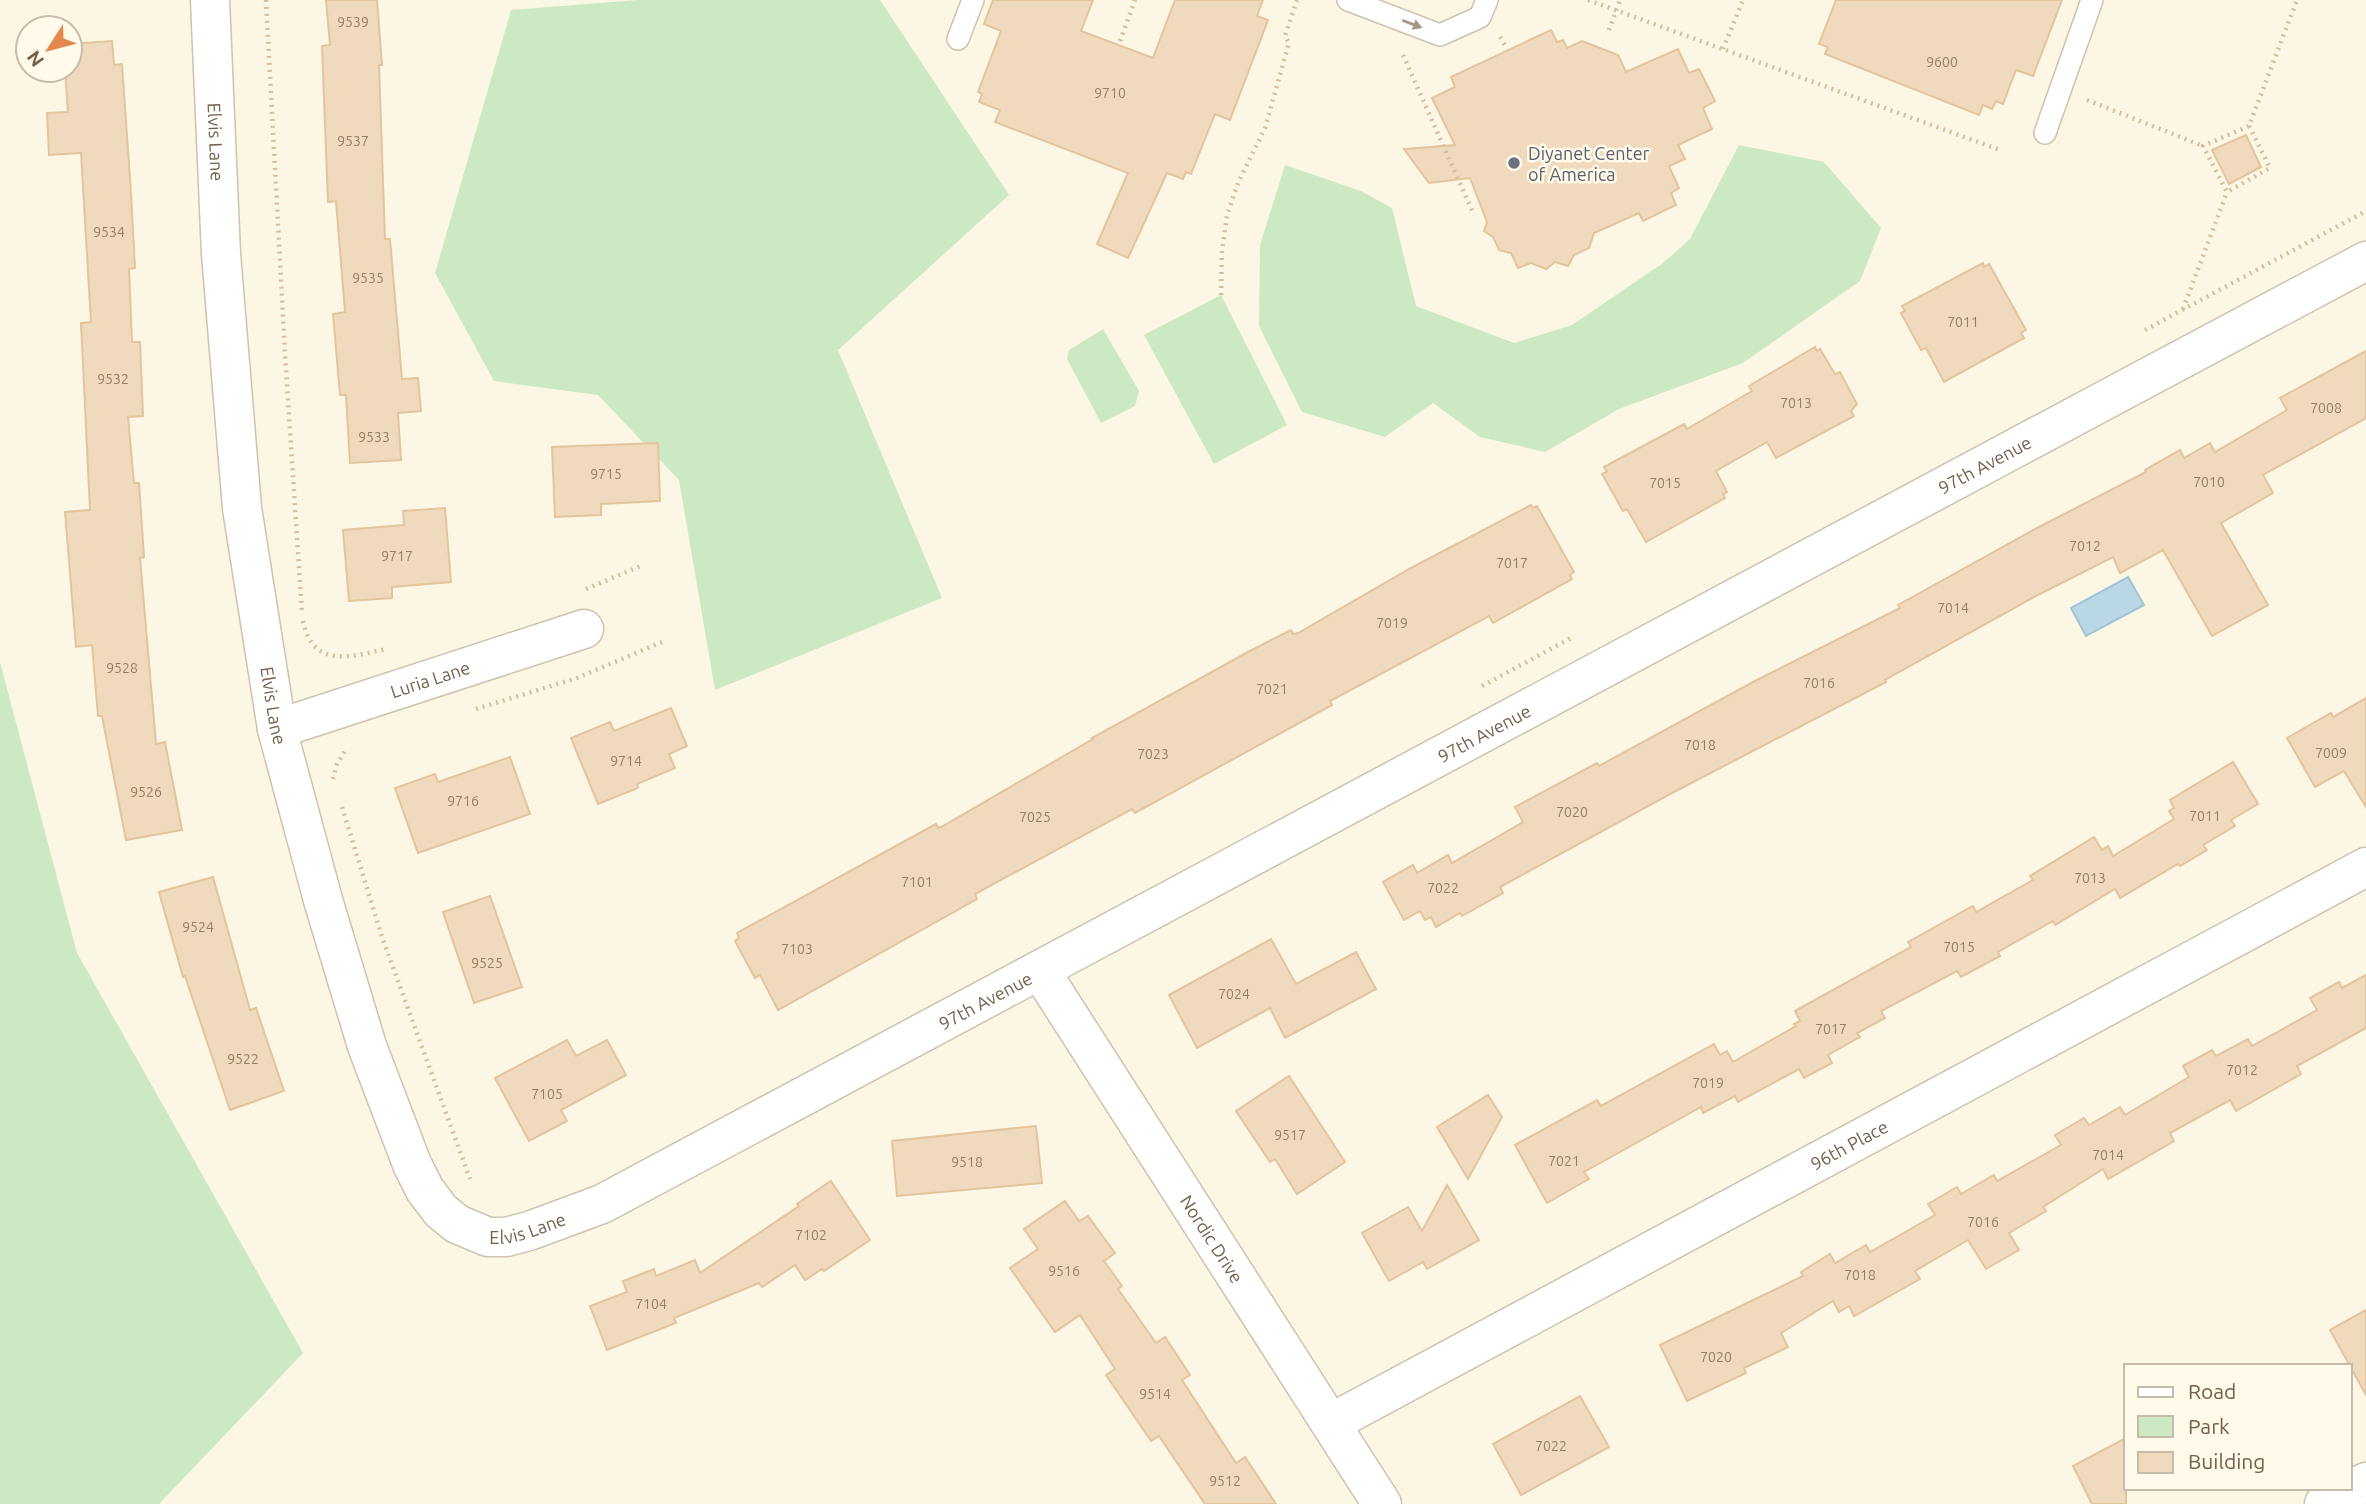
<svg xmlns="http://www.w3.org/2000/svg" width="2366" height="1504" font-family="Ubuntu,sans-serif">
<rect width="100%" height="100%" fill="#fcf7e4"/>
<g fill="#cce9c3">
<path d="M 638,0 L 880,0 L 1009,195 L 838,350 L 942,598 L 715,690 L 679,480 L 598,395 L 494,381 L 435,273 L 511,10 Z"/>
<path d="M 1739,145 L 1824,162 L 1881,228 L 1860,281 L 1743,363 L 1619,409 L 1545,452 L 1480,437 L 1433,403 L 1385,437 L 1302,412 L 1259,326 L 1260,245 L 1285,165 L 1361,191 L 1392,208 L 1416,306 L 1514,343 L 1572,325 L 1663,263 L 1690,239 Z"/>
<path d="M 1221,295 L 1287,425 L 1214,464 L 1144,335 Z"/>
<path d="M 1103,329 L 1139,391 L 1135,406 L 1101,423 L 1067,359 L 1069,350 Z"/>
<path d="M 0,662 L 77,953 L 303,1353 L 159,1504 L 0,1504 Z"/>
</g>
<path fill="#b9d7e5" stroke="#a0c4d6" stroke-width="2" d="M 2128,577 L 2144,605 L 2086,636 L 2071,608 Z"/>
<g fill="#f0dabd" stroke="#e3c49d" stroke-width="2">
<path d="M 326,0 L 377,0 L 382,65 L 379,65 L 385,239 L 390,239 L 402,379 L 418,378 L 421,411 L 398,413 L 401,460 L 350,463 L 346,395 L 340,395 L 333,314 L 345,312 L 336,201 L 328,202 L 322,46 L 330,45 Z"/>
<path d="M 993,0 L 1093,0 L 1081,31 L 1153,58 L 1175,0 L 1263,0 L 1257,16 L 1268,20 L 1230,120 L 1215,114 L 1191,174 L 1186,172 L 1183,179 L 1167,173 L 1128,258 L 1097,244 L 1128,173 L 995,122 L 1000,110 L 979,102 L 982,94 L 978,92 L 1001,31 L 984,24 Z"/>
<path d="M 1836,0 L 2062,0 L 2033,76 L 2016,70 L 2003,104 L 1996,101 L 1992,109 L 1983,105 L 1979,115 L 1825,54 L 1828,47 L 1819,44 Z"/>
<path d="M 1551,30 L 1557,42 L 1563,40 L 1567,48 L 1582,41 L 1618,55 L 1626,72 L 1678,49 L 1689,73 L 1699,69 L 1715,101 L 1703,108 L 1712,129 L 1678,145 L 1685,159 L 1669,166 L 1679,188 L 1671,193 L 1676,205 L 1643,221 L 1639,213 L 1594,233 L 1589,248 L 1574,255 L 1568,266 L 1555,262 L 1546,269 L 1531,263 L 1518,268 L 1511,253 L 1499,250 L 1493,237 L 1484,231 L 1487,222 L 1470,178 L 1429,183 L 1404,149 L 1455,145 L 1432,98 L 1455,87 L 1451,77 Z"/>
<path d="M 112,41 L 114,65 L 122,64 L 131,193 L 135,268 L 129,269 L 132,342 L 140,342 L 143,416 L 128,417 L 134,483 L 139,483 L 144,557 L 140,558 L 156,744 L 165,742 L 182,830 L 126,840 L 102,716 L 98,716 L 92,645 L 76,647 L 65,512 L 90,510 L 81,323 L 91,322 L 81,153 L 49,155 L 47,113 L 68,112 L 65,70 L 70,70 L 70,44 Z"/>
<path d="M 2246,135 L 2261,167 L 2229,184 L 2212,150 Z"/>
<path d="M 1983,263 L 1984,267 L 1989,264 L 2026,330 L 2021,333 L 2024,338 L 1944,382 L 1926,348 L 1921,350 L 1901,313 L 1905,311 L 1902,306 Z"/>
<path d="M 1815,347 L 1817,351 L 1820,349 L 1835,374 L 1840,372 L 1857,404 L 1851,411 L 1854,416 L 1776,458 L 1767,442 L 1716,471 L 1727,492 L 1723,494 L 1725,498 L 1646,542 L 1627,509 L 1623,511 L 1602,474 L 1607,472 L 1604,467 L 1684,424 L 1687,429 L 1752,391 L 1749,386 Z"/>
<path d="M 2366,351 L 2366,418 L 2263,475 L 2273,493 L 2221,523 L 2268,605 L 2212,636 L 2163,550 L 2120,573 L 2113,557 L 2034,597 L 1885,680 L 1886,682 L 1672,793 L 1500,887 L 1503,893 L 1462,916 L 1460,913 L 1436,927 L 1431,917 L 1425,920 L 1420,911 L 1404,920 L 1383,882 L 1413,865 L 1417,873 L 1448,855 L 1452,863 L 1523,822 L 1515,807 L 1597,763 L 1599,766 L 1753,682 L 1900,608 L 1898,605 L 2037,528 L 2146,472 L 2145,470 L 2180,450 L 2184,458 L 2210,443 L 2215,452 L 2287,410 L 2280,398 Z"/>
<path d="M 658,443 L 660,501 L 601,504 L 601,515 L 555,517 L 552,447 Z"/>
<path d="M 1531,505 L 1533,508 L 1537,506 L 1574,572 L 1570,575 L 1572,579 L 1493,623 L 1489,616 L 1330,701 L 1332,705 L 1135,813 L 1132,809 L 975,894 L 977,899 L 778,1010 L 760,975 L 755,978 L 735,941 L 739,938 L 737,933 L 936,824 L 938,828 L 943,826 L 1093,739 L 1092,738 L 1248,652 L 1291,630 L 1293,634 L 1298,633 L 1411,568 Z"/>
<path d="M 445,508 L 451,582 L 392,587 L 392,598 L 349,601 L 343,530 L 404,525 L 403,511 Z"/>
<path d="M 2366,698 L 2366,807 L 2344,771 L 2315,787 L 2287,738 L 2331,713 L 2333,717 Z"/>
<path d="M 671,708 L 687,746 L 669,754 L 675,768 L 637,784 L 638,788 L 598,804 L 571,738 L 610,722 L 614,731 Z"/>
<path d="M 510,757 L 530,814 L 418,853 L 395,788 L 435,774 L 438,782 Z"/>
<path d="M 2233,762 L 2258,804 L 2231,820 L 2235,826 L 2203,845 L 2207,850 L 2180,866 L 2178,864 L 2120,898 L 2115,889 L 2055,925 L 2053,921 L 1998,952 L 2000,956 L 1961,977 L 1957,971 L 1881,1011 L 1885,1018 L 1857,1033 L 1860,1037 L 1828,1055 L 1832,1063 L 1804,1078 L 1799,1069 L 1738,1102 L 1735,1096 L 1703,1113 L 1701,1107 L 1584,1172 L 1589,1179 L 1547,1203 L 1515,1145 L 1597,1100 L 1601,1106 L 1714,1044 L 1720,1055 L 1727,1051 L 1733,1062 L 1796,1026 L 1794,1024 L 1800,1021 L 1795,1011 L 1911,947 L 1908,942 L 1973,906 L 1976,912 L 2033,880 L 2030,876 L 2094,837 L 2102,850 L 2108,846 L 2113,856 L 2174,819 L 2169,811 L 2174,808 L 2170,800 Z"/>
<path d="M 213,877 L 250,1010 L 256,1008 L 284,1091 L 230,1110 L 185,976 L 183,977 L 159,892 Z"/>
<path d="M 490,896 L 522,987 L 474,1003 L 443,912 Z"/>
<path d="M 1271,939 L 1296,984 L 1356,952 L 1376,989 L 1285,1038 L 1270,1008 L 1197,1048 L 1169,995 Z"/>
<path d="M 2366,975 L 2366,1028 L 2297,1066 L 2301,1074 L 2236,1111 L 2230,1100 L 2170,1133 L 2174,1141 L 2108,1179 L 2103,1169 L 2043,1207 L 2046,1211 L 2009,1233 L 2019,1250 L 1986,1269 L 1968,1240 L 1915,1271 L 1920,1279 L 1854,1316 L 1849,1306 L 1839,1312 L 1833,1301 L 1781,1333 L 1788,1347 L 1744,1368 L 1746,1373 L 1687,1401 L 1660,1345 L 1803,1276 L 1801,1272 L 1830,1254 L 1835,1263 L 1866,1245 L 1870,1252 L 1935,1215 L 1928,1204 L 1957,1187 L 1961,1194 L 1994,1175 L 1997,1181 L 2061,1145 L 2055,1135 L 2084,1118 L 2089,1125 L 2120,1107 L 2125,1115 L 2189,1077 L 2183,1066 L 2212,1050 L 2216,1056 L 2248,1039 L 2252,1046 L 2317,1010 L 2310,998 L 2339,982 L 2342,988 Z"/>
<path d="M 567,1040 L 576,1056 L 607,1040 L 626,1075 L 561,1110 L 567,1121 L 529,1141 L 495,1078 Z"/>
<path d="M 1289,1076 L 1345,1162 L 1297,1194 L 1275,1159 L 1270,1162 L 1236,1111 Z"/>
<path d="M 1488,1095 L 1502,1117 L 1468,1179 L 1437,1127 Z"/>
<path d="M 1036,1126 L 1042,1183 L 897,1196 L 892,1141 Z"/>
<path d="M 831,1181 L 870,1240 L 824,1271 L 822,1269 L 805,1280 L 795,1265 L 762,1287 L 759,1283 L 674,1318 L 676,1323 L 607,1350 L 590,1306 L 627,1292 L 623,1281 L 654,1269 L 656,1276 L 695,1260 L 700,1273 L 799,1206 L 797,1204 Z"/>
<path d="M 1447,1185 L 1479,1240 L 1427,1269 L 1423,1262 L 1389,1281 L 1362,1233 L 1408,1207 L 1422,1231 Z"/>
<path d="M 1065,1201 L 1079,1221 L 1088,1216 L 1115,1253 L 1104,1261 L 1122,1286 L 1118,1289 L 1156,1343 L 1165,1337 L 1190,1375 L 1182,1380 L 1236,1463 L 1245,1457 L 1276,1504 L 1205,1504 L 1159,1436 L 1151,1441 L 1106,1375 L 1115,1369 L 1080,1315 L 1055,1332 L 1010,1268 L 1038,1249 L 1024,1229 Z"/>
<path d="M 2366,1310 L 2366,1395 L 2330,1330 Z"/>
<path d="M 1580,1396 L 1609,1447 L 1521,1495 L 1493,1444 Z"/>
<path d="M 2126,1438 L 2126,1504 L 2092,1504 L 2073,1466 Z"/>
</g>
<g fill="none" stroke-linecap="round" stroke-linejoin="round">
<g stroke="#cfc2ae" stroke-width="24">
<g id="lane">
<path d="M 1348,0 L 1440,35 L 1480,17 L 1487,0"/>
<path d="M 958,39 L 973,0"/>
<path d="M 2045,133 L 2092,0"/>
</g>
</g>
<g stroke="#cfc2ae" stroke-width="41">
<g id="street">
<path id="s1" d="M 210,0 L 221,254 L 242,508 L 277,729 L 323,900 L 367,1046 L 412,1164 L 425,1190 L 441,1211 L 457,1224 L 488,1237 L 506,1237 L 529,1231 L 602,1204 C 1191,893 1777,574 2366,261"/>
<path id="s2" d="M 277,729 L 584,629"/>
<path id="s3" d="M 1041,972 L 1382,1504"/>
<path id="s4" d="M 1331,1423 L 2366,867"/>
<path d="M 2324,1504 L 2366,1482"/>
</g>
</g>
<g stroke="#d5bea0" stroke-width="4.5" stroke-dasharray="2 5" stroke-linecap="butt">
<path d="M 266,0 L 285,354 L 302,613"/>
<path d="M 1588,0 L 2000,150"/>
<path d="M 1609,30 L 1620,0"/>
<path d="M 1500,37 L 1506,47"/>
<path d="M 1120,41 L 1135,0"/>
<path d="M 1723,49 L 1743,0"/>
<path d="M 1403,55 L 1474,215"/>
<path d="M 2087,100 L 2203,146"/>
<path d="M 2249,126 L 2270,168 L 2227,192 L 2203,146 L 2249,126 L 2297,0"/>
<path d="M 1221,295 L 1222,251 L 1227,215 L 1238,183 L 1265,128 L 1289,43 L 1285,36 L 1297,0"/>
<path d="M 2183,309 L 2227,192"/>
<path d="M 2145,330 L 2366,211"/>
<path d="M 586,589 L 643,565"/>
<path d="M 303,621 C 313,670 352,656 387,649"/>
<path d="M 1482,686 L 1573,637"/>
<path d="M 476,709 L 577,678 L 662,642"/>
<path d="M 333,779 L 337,764 L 346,749"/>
<path d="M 342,807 L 382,937 L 470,1179"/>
</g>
<use href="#lane" stroke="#fff" stroke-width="21"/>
<use href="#street" stroke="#fff" stroke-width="38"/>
</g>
<defs><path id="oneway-solid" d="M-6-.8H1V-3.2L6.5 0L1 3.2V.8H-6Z" transform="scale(1.75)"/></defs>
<use fill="#a59889" href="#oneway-solid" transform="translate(1412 24) rotate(21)"/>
<circle fill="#6b7280" stroke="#fffaea" stroke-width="2.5" cx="1514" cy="163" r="7"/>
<g text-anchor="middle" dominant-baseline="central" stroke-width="5" stroke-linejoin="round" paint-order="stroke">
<g font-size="14" fill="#937e67">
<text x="353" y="22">9539</text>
<text x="1942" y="62">9600</text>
<text x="1110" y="93">9710</text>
<text x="353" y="141">9537</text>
<text x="109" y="232">9534</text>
<text x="368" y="278">9535</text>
<text x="1963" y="322">7011</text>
<text x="113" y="379">9532</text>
<text x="1796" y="403">7013</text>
<text x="2326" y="408">7008</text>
<text x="374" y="437">9533</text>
<text x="606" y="474">9715</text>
<text x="2209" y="482">7010</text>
<text x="1665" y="483">7015</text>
<text x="2085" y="546">7012</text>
<text x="397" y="556">9717</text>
<text x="1512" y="563">7017</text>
<text x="1953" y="608">7014</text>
<text x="1392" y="623">7019</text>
<text x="122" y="668">9528</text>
<text x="1819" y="683">7016</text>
<text x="1272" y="689">7021</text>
<text x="1700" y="745">7018</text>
<text x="2331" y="753">7009</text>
<text x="1153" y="754">7023</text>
<text x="626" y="761">9714</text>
<text x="146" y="792">9526</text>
<text x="463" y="801">9716</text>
<text x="1572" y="812">7020</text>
<text x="2205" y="816">7011</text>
<text x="1035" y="817">7025</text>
<text x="2090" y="878">7013</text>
<text x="917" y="882">7101</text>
<text x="1443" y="888">7022</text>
<text x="198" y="927">9524</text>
<text x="1959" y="947">7015</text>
<text x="797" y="949">7103</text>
<text x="487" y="963">9525</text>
<text x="1234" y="994">7024</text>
<text x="1831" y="1029">7017</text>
<text x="243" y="1059">9522</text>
<text x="2242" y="1070">7012</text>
<text x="1708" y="1083">7019</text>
<text x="547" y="1094">7105</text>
<text x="1290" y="1135">9517</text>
<text x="2108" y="1155">7014</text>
<text x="1564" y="1161">7021</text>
<text x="967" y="1162">9518</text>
<text x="1983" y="1222">7016</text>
<text x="811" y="1235">7102</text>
<text x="1064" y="1271">9516</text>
<text x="1860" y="1275">7018</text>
<text x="651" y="1304">7104</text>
<text x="1716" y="1357">7020</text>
<text x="1155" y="1394">9514</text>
<text x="1551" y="1446">7022</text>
<text x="1225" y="1481">9512</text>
</g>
<g font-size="18" fill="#74604a" stroke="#fffaea">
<text stroke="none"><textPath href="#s1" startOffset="142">Elvis Lane</textPath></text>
<text stroke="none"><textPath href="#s1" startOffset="2986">97th Avenue</textPath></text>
<text stroke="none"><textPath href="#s2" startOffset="161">Luria Lane</textPath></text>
<text stroke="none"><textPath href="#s1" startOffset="709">Elvis Lane</textPath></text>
<text stroke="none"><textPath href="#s1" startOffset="2418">97th Avenue</textPath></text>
<text stroke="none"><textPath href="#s1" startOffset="1852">97th Avenue</textPath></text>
<text stroke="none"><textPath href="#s4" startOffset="588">96th Place</textPath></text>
<text stroke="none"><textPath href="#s1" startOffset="1339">Elvis Lane</textPath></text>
<text stroke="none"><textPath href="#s3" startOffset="317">Nordic Drive</textPath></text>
</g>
<g font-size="18" fill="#5b616d" stroke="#fffaea" text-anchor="start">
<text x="1528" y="153">Diyanet Center<tspan x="1528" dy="21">of America</tspan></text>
</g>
</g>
<rect x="2124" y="1364" width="228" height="126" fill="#fffaea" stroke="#c7bcaa" stroke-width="2"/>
<rect x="2138" y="1387" width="35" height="10" fill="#ffffff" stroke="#c7bcaa" stroke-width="2"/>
<text x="2188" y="1399" font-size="21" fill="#74604a">Road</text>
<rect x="2138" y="1416" width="35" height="21" fill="#cce9c3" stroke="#c7bcaa" stroke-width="2"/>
<text x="2188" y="1434" font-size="21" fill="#74604a">Park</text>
<rect x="2138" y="1452" width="35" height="21" fill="#f0dabd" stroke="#c7bcaa" stroke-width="2"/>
<text x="2188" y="1469" font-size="21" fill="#74604a">Building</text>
<g transform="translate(49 49) rotate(234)"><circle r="33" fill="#fffaea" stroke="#c7bcaa" stroke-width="2"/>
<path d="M0-5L12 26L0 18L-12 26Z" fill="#e3884c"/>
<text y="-10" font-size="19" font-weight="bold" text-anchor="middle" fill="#74604a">N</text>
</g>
</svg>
